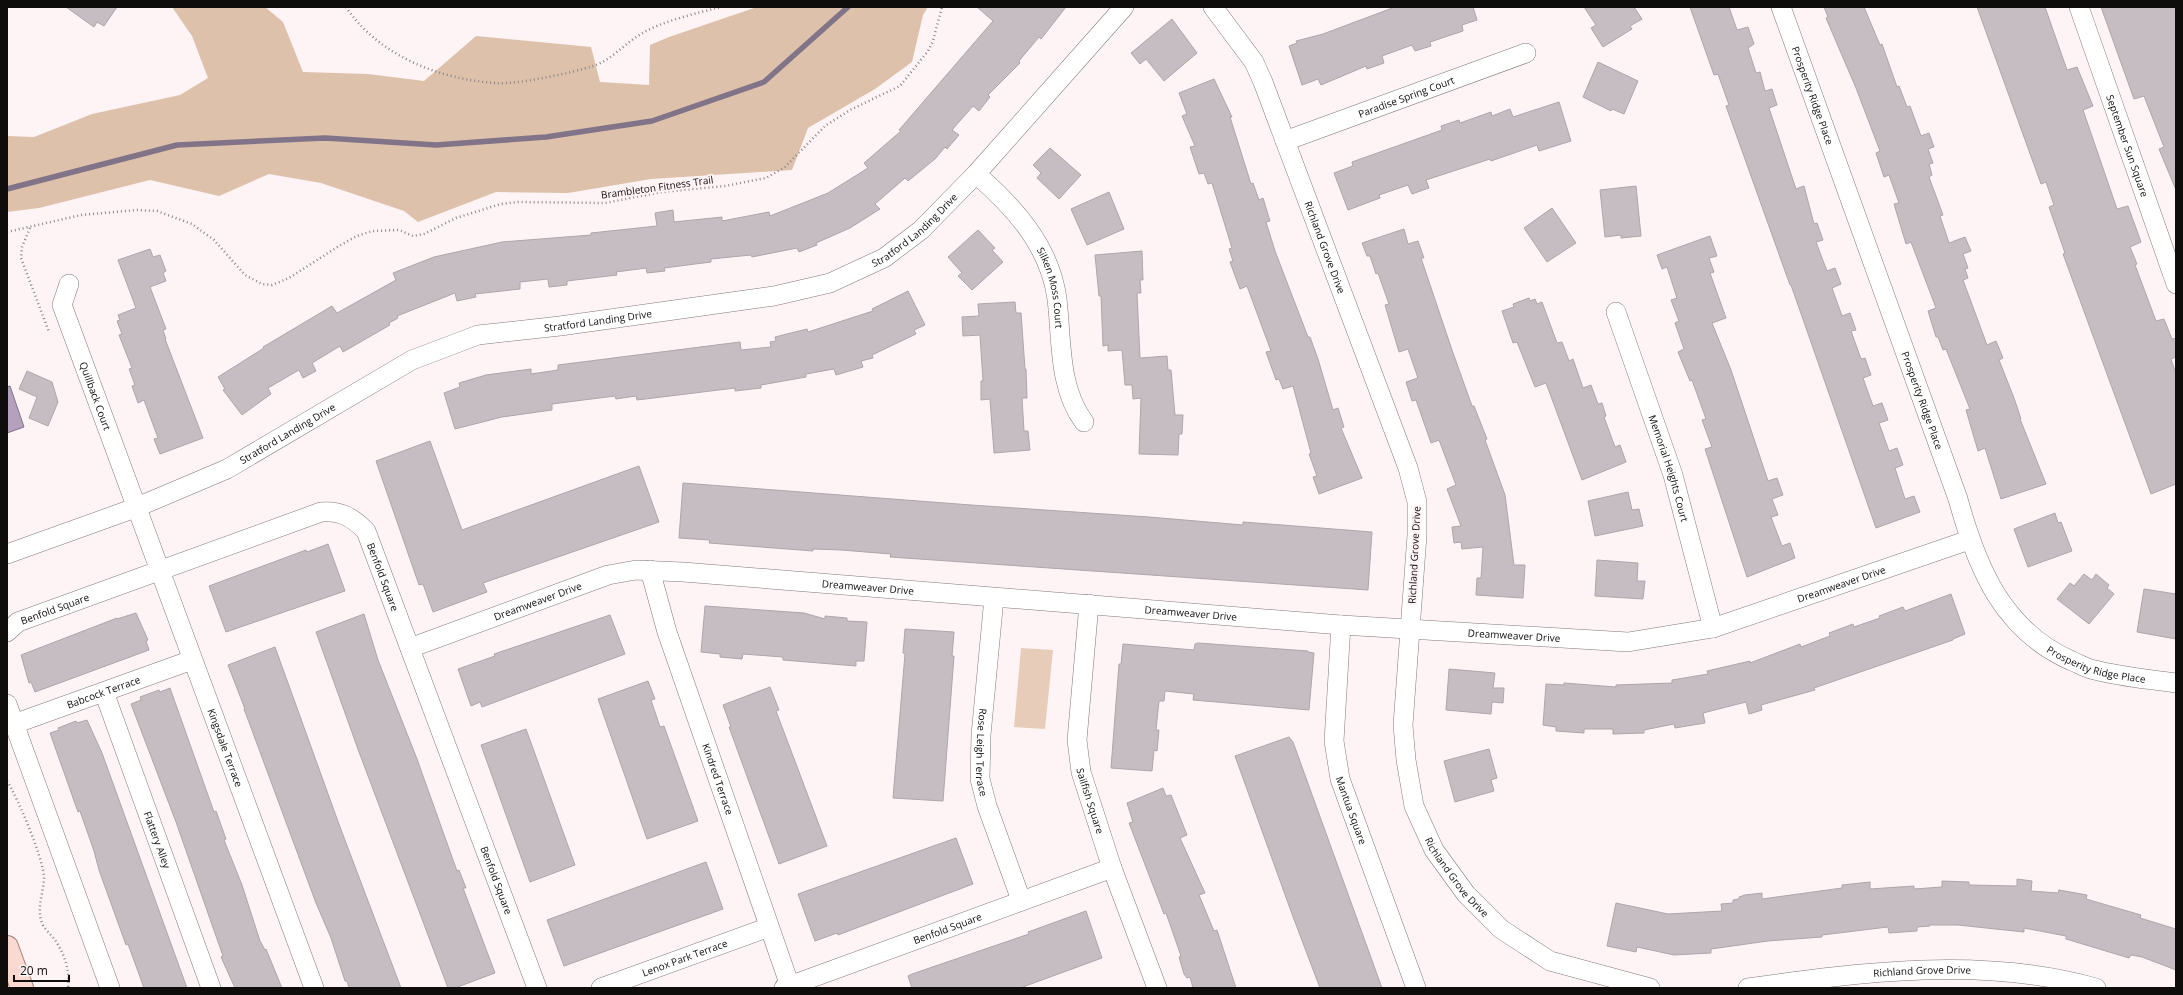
<svg xmlns="http://www.w3.org/2000/svg" width="2183" height="995" font-family="'Open Sans',sans-serif">
<rect width="100%" height="100%" fill="#fef3f5"/>
<path fill="#e7cdb9" d="M 1021,648 L 1053,650 L 1045,729 L 1014,727 Z"/>
<path fill="#ddc1ab" d="M 172,7 L 265,7 L 283,22 L 303,72 L 368,74 L 424,81 L 476,36 L 591,47 L 600,82 L 649,85 L 650,45 L 669,37 L 757,7 L 928,7 L 923,15 L 912,62 L 875,89 L 808,128 L 792,170 L 651,179 L 568,193 L 496,192 L 418,222 L 404,211 L 321,183 L 269,174 L 219,196 L 150,180 L 39,208 L 7,212 L 7,136 L 34,137 L 92,114 L 180,95 L 208,78 L 192,36 Z"/>
<path fill="#b3a1bd" stroke="#827488" d="M 10,386 L 24,427 L 7,433 L 7,387 Z"/>
<g fill="none" stroke-linecap="round" stroke-linejoin="round">
<path stroke="#827488" stroke-width="5.5" d="M 7,189 L 177,145 L 325,138 L 436,145 L 546,137 L 652,121 L 764,82 L 848,7"/>
</g>
<g fill="#c6bdc2" stroke="#aea6ab">
<path d="M 66,7 L 117,7 L 104,26 L 97,22 L 94,27 Z"/>
<path d="M 977,7 L 1066,7 L 1041,39 L 1039,37 L 1019,61 L 1020,63 L 988,95 L 990,97 L 979,111 L 973,106 L 952,130 L 959,135 L 947,149 L 945,147 L 935,159 L 908,181 L 905,178 L 875,204 L 880,209 L 850,228 L 816,243 L 817,245 L 799,252 L 797,248 L 752,257 L 751,255 L 711,259 L 711,262 L 664,268 L 665,271 L 647,273 L 646,268 L 616,272 L 617,275 L 567,281 L 567,285 L 549,287 L 548,279 L 520,282 L 520,289 L 475,294 L 476,297 L 457,301 L 455,293 L 397,316 L 398,318 L 389,323 L 390,325 L 343,352 L 340,346 L 312,363 L 316,371 L 303,378 L 299,370 L 268,388 L 271,394 L 242,415 L 223,390 L 225,389 L 218,377 L 264,348 L 263,347 L 332,306 L 337,313 L 396,280 L 393,273 L 434,257 L 502,242 L 591,235 L 591,233 L 657,226 L 655,213 L 673,210 L 674,222 L 722,217 L 722,221 L 769,212 L 770,216 L 828,193 L 868,168 L 864,163 L 901,131 L 899,130 L 993,21 Z"/>
<path d="M 1395,7 L 1473,7 L 1477,20 L 1462,25 L 1463,31 L 1430,42 L 1431,46 L 1415,51 L 1412,45 L 1382,56 L 1384,63 L 1367,69 L 1366,66 L 1321,85 L 1318,79 L 1302,85 L 1289,46 L 1297,43 L 1296,41 L 1323,34 Z"/>
<path d="M 1584,7 L 1634,7 L 1642,19 L 1630,26 L 1632,29 L 1603,47 L 1591,28 L 1596,25 Z"/>
<path d="M 1690,7 L 1729,7 L 1737,30 L 1748,27 L 1754,44 L 1748,48 L 1756,73 L 1760,72 L 1765,91 L 1772,89 L 1777,105 L 1769,108 L 1796,189 L 1804,186 L 1814,224 L 1817,223 L 1823,240 L 1816,242 L 1827,271 L 1835,268 L 1841,284 L 1832,288 L 1842,316 L 1850,313 L 1856,330 L 1851,331 L 1861,359 L 1865,358 L 1871,375 L 1863,378 L 1873,406 L 1882,403 L 1888,420 L 1879,423 L 1889,451 L 1897,448 L 1903,465 L 1895,468 L 1905,499 L 1914,496 L 1920,512 L 1876,528 L 1791,285 L 1790,285 L 1731,120 L 1726,106 L 1729,105 L 1718,74 L 1714,75 Z"/>
<path d="M 1824,7 L 1864,7 L 1880,45 L 1882,44 L 1897,87 L 1899,86 L 1907,107 L 1910,106 L 1921,136 L 1929,133 L 1934,147 L 1928,149 L 1933,163 L 1929,164 L 1932,175 L 1929,177 L 1943,215 L 1940,216 L 1949,243 L 1965,237 L 1971,251 L 1963,254 L 1968,268 L 1965,269 L 1968,278 L 1963,280 L 1987,345 L 1996,341 L 2003,358 L 1999,360 L 2014,398 L 2021,419 L 2020,419 L 2046,484 L 2001,499 L 1985,448 L 1978,451 L 1966,410 L 1970,409 L 1946,349 L 1943,350 L 1938,337 L 1936,337 L 1928,311 L 1936,308 L 1911,242 L 1906,244 L 1894,204 L 1899,203 L 1889,175 L 1884,177 L 1876,153 L 1880,151 L 1856,88 L 1826,18 L 1828,17 Z"/>
<path d="M 1977,7 L 2045,7 L 2067,70 L 2077,67 L 2093,106 L 2083,110 L 2117,209 L 2128,206 L 2141,242 L 2130,247 L 2137,264 L 2135,265 L 2156,321 L 2164,319 L 2172,339 L 2176,338 L 2176,357 L 2171,359 L 2176,374 L 2176,484 L 2151,494 L 2063,254 L 2065,253 L 2049,207 L 2054,205 L 2046,182 L 2041,184 Z"/>
<path d="M 2101,7 L 2176,7 L 2176,190 L 2159,149 L 2164,147 L 2144,96 L 2134,99 Z"/>
<path d="M 1172,19 L 1197,53 L 1164,81 L 1146,59 L 1140,64 L 1131,53 Z"/>
<path d="M 1598,62 L 1638,81 L 1624,114 L 1612,109 L 1611,111 L 1583,97 Z"/>
<path d="M 1214,79 L 1232,117 L 1230,117 L 1251,184 L 1253,183 L 1259,200 L 1263,198 L 1270,221 L 1266,222 L 1275,251 L 1308,337 L 1310,337 L 1318,359 L 1333,410 L 1338,408 L 1344,427 L 1341,428 L 1362,478 L 1319,494 L 1313,477 L 1317,476 L 1309,454 L 1311,453 L 1293,386 L 1283,389 L 1279,379 L 1276,380 L 1266,352 L 1271,351 L 1247,286 L 1240,289 L 1230,262 L 1233,261 L 1229,249 L 1232,248 L 1212,183 L 1208,184 L 1204,173 L 1199,174 L 1190,147 L 1195,146 L 1182,116 L 1187,114 L 1179,93 Z"/>
<path d="M 1559,102 L 1571,141 L 1539,151 L 1537,145 L 1491,161 L 1490,159 L 1426,180 L 1429,188 L 1412,194 L 1408,185 L 1379,195 L 1380,198 L 1348,210 L 1334,173 L 1353,166 L 1352,162 L 1442,130 L 1441,126 L 1459,120 L 1460,123 L 1491,112 L 1492,116 L 1510,109 L 1513,117 Z"/>
<path d="M 1050,148 L 1081,175 L 1059,199 L 1037,178 L 1041,173 L 1033,165 Z"/>
<path d="M 1636,186 L 1641,236 L 1621,238 L 1621,235 L 1605,237 L 1600,190 Z"/>
<path d="M 1109,192 L 1124,229 L 1087,245 L 1071,209 Z"/>
<path d="M 1552,208 L 1576,243 L 1547,262 L 1524,228 Z"/>
<path d="M 1404,229 L 1408,244 L 1418,241 L 1424,258 L 1421,258 L 1452,350 L 1472,406 L 1474,406 L 1487,439 L 1485,440 L 1505,495 L 1514,565 L 1525,565 L 1523,598 L 1476,595 L 1477,578 L 1481,578 L 1483,547 L 1462,549 L 1461,542 L 1454,543 L 1452,527 L 1461,526 L 1447,489 L 1456,485 L 1439,440 L 1431,443 L 1416,400 L 1412,401 L 1406,382 L 1418,378 L 1408,349 L 1399,352 L 1385,305 L 1389,304 L 1378,273 L 1376,274 L 1370,256 L 1367,256 L 1362,243 Z"/>
<path d="M 978,230 L 995,248 L 992,250 L 1003,262 L 972,290 L 958,276 L 962,273 L 948,257 Z"/>
<path d="M 1710,236 L 1717,256 L 1709,258 L 1714,272 L 1710,273 L 1726,318 L 1712,323 L 1731,370 L 1768,481 L 1777,478 L 1783,495 L 1772,499 L 1778,515 L 1771,517 L 1782,546 L 1790,543 L 1795,558 L 1747,577 L 1705,449 L 1712,447 L 1702,420 L 1706,419 L 1692,380 L 1690,381 L 1678,352 L 1684,349 L 1675,323 L 1679,321 L 1671,300 L 1677,298 L 1667,267 L 1662,269 L 1657,255 Z"/>
<path d="M 150,249 L 153,257 L 160,255 L 166,271 L 163,273 L 166,281 L 150,287 L 166,329 L 163,330 L 166,339 L 165,339 L 203,438 L 160,454 L 154,439 L 158,438 L 144,400 L 138,403 L 132,386 L 135,385 L 129,369 L 132,368 L 119,335 L 122,334 L 117,321 L 120,320 L 118,315 L 136,308 L 118,260 Z"/>
<path d="M 1142,251 L 1143,280 L 1140,280 L 1141,293 L 1137,293 L 1140,358 L 1167,356 L 1168,370 L 1171,370 L 1175,415 L 1183,415 L 1182,434 L 1179,434 L 1178,455 L 1139,454 L 1141,398 L 1133,399 L 1132,385 L 1125,385 L 1122,350 L 1108,351 L 1108,345 L 1103,346 L 1101,296 L 1099,296 L 1095,255 Z"/>
<path d="M 908,291 L 925,325 L 914,330 L 916,334 L 872,355 L 873,358 L 861,361 L 863,367 L 836,375 L 834,369 L 806,374 L 806,377 L 761,385 L 761,388 L 735,391 L 735,388 L 637,400 L 636,396 L 616,399 L 615,396 L 552,404 L 552,410 L 502,417 L 455,429 L 444,393 L 460,387 L 459,383 L 486,375 L 531,369 L 531,374 L 558,370 L 558,365 L 740,342 L 741,350 L 771,347 L 770,342 L 776,341 L 775,337 L 807,329 L 808,332 L 873,311 L 872,309 Z"/>
<path d="M 1529,298 L 1530,301 L 1535,299 L 1537,304 L 1542,302 L 1557,343 L 1562,342 L 1569,361 L 1573,359 L 1583,388 L 1591,385 L 1598,404 L 1602,403 L 1606,416 L 1604,417 L 1615,447 L 1620,445 L 1626,462 L 1582,480 L 1546,383 L 1535,387 L 1517,342 L 1513,343 L 1502,311 L 1514,307 L 1513,304 Z"/>
<path d="M 1015,302 L 1016,313 L 1021,313 L 1025,369 L 1026,369 L 1027,398 L 1022,398 L 1024,431 L 1028,431 L 1030,450 L 994,453 L 990,399 L 981,400 L 981,381 L 983,381 L 980,335 L 963,336 L 962,317 L 979,316 L 978,304 Z"/>
<path d="M 27,371 L 52,382 L 58,402 L 48,426 L 29,418 L 37,397 L 19,389 Z"/>
<path d="M 430,441 L 462,530 L 639,466 L 659,522 L 483,583 L 487,592 L 433,612 L 423,584 L 419,585 L 376,461 Z"/>
<path d="M 683,483 L 971,505 L 1149,517 L 1243,525 L 1243,522 L 1372,532 L 1368,590 L 890,557 L 891,554 L 841,550 L 813,549 L 813,551 L 709,543 L 710,540 L 679,538 Z"/>
<path d="M 1628,492 L 1632,510 L 1639,509 L 1643,526 L 1595,536 L 1588,501 Z"/>
<path d="M 2055,513 L 2058,523 L 2061,522 L 2072,551 L 2028,567 L 2014,529 Z"/>
<path d="M 328,544 L 345,591 L 226,632 L 209,586 L 306,550 L 307,552 Z"/>
<path d="M 1597,560 L 1638,563 L 1637,581 L 1645,581 L 1643,599 L 1595,596 Z"/>
<path d="M 2084,574 L 2092,580 L 2096,574 L 2109,585 L 2107,588 L 2114,594 L 2089,624 L 2057,599 L 2070,583 L 2074,586 Z"/>
<path d="M 2144,589 L 2176,594 L 2176,639 L 2137,632 Z"/>
<path d="M 1951,594 L 1965,634 L 1953,639 L 1953,640 L 1814,688 L 1815,690 L 1761,705 L 1762,710 L 1749,714 L 1746,702 L 1703,713 L 1705,723 L 1675,728 L 1674,724 L 1644,730 L 1644,733 L 1613,734 L 1613,729 L 1584,729 L 1584,733 L 1556,731 L 1556,727 L 1543,725 L 1546,684 L 1564,685 L 1564,683 L 1616,687 L 1616,685 L 1672,683 L 1672,680 L 1708,674 L 1707,671 L 1750,661 L 1750,663 L 1800,644 L 1801,647 L 1830,636 L 1829,633 L 1853,624 L 1854,627 L 1880,618 L 1879,616 L 1903,607 L 1905,611 Z"/>
<path d="M 705,606 L 804,613 L 825,619 L 825,616 L 847,618 L 847,621 L 867,622 L 864,661 L 856,661 L 856,666 L 783,660 L 783,657 L 743,654 L 742,659 L 720,657 L 720,654 L 701,652 Z"/>
<path d="M 136,613 L 148,640 L 146,641 L 149,650 L 35,692 L 31,682 L 29,683 L 21,655 L 117,618 L 117,619 Z"/>
<path d="M 364,614 L 378,660 L 417,759 L 457,871 L 459,870 L 466,888 L 463,888 L 495,973 L 455,988 L 448,988 L 359,752 L 316,632 Z"/>
<path d="M 610,615 L 625,654 L 482,707 L 480,702 L 471,706 L 458,669 L 495,656 L 494,654 Z"/>
<path d="M 905,629 L 954,632 L 952,656 L 954,656 L 943,801 L 893,798 L 905,654 L 903,653 Z"/>
<path d="M 1198,643 L 1308,651 L 1308,652 L 1314,653 L 1309,710 L 1193,700 L 1194,694 L 1165,691 L 1164,701 L 1159,701 L 1156,730 L 1159,730 L 1157,751 L 1154,750 L 1152,771 L 1111,768 L 1119,664 L 1121,664 L 1123,644 L 1194,650 L 1195,644 Z"/>
<path d="M 275,647 L 340,827 L 401,988 L 349,988 L 347,981 L 345,981 L 331,938 L 316,903 L 250,725 L 244,709 L 245,709 L 228,665 Z"/>
<path d="M 1449,669 L 1495,673 L 1493,688 L 1504,688 L 1503,703 L 1492,702 L 1491,714 L 1446,710 Z"/>
<path d="M 648,681 L 655,699 L 651,700 L 660,727 L 664,726 L 698,821 L 647,839 L 598,699 Z"/>
<path d="M 770,687 L 779,710 L 776,711 L 827,846 L 779,864 L 729,727 L 731,727 L 723,705 Z"/>
<path d="M 170,688 L 214,812 L 216,811 L 226,839 L 224,840 L 242,885 L 260,941 L 265,950 L 266,949 L 282,988 L 235,988 L 221,957 L 223,956 L 176,822 L 131,704 L 141,700 L 140,697 L 159,690 L 160,692 Z"/>
<path d="M 87,720 L 102,753 L 187,988 L 144,988 L 128,944 L 126,945 L 99,870 L 94,851 L 80,811 L 78,812 L 50,733 L 59,730 L 58,728 L 76,721 L 77,723 Z"/>
<path d="M 526,729 L 575,865 L 530,882 L 481,745 Z"/>
<path d="M 1289,737 L 1293,742 L 1382,988 L 1320,988 L 1292,914 L 1235,756 Z"/>
<path d="M 1489,749 L 1497,778 L 1491,780 L 1494,791 L 1455,802 L 1444,761 Z"/>
<path d="M 1163,788 L 1166,796 L 1171,795 L 1187,835 L 1180,838 L 1205,893 L 1199,895 L 1211,924 L 1214,931 L 1217,930 L 1236,988 L 1193,988 L 1190,977 L 1187,978 L 1184,974 L 1179,957 L 1181,956 L 1166,913 L 1164,914 L 1129,823 L 1133,822 L 1127,803 Z"/>
<path d="M 956,838 L 973,884 L 838,935 L 837,933 L 815,941 L 798,894 Z"/>
<path d="M 706,862 L 723,909 L 564,966 L 547,920 Z"/>
<path d="M 2017,879 L 2032,881 L 2031,891 L 2058,893 L 2059,890 L 2087,895 L 2086,899 L 2141,915 L 2140,918 L 2176,929 L 2176,970 L 2142,957 L 2131,955 L 2129,958 L 2066,939 L 2066,936 L 2024,928 L 2024,932 L 1958,925 L 1929,925 L 1930,926 L 1917,927 L 1917,931 L 1889,933 L 1888,927 L 1822,935 L 1822,937 L 1768,941 L 1711,949 L 1711,953 L 1674,955 L 1637,947 L 1636,952 L 1607,946 L 1616,903 L 1668,914 L 1722,911 L 1721,904 L 1733,903 L 1733,900 L 1739,899 L 1739,897 L 1745,895 L 1762,893 L 1762,899 L 1842,888 L 1842,885 L 1870,882 L 1870,889 L 1914,886 L 1914,889 L 1942,887 L 1942,881 L 1969,882 L 1969,885 L 2017,886 Z"/>
<path d="M 1086,911 L 1102,958 L 1020,988 L 912,988 L 908,976 L 912,974 L 1029,934 L 1028,932 Z"/>
</g>
<g fill="none" stroke-linecap="round" stroke-linejoin="round">
<g stroke="#82797a" stroke-width="20">
<g id="minor">
<path id="s1" d="M 1213,7 L 1254,62 L 1263,82 L 1408,468 L 1417,502 L 1417,535 L 1403,725 L 1406,760 L 1414,806 L 1434,850 L 1466,894 L 1501,929 L 1550,961 L 1650,988"/>
<path id="s2" d="M 1781,7 L 1958,499 C 1977,568 2003,631 2072,661 C 2080,664 2087,669 2095,670 C 2121,677 2149,679 2176,683"/>
<path id="s3" d="M 2079,7 L 2176,284"/>
<path id="s4" d="M 1285,141 L 1526,53"/>
<path id="s5" d="M 976,174 C 1014,207 1050,246 1057,299 C 1062,340 1058,387 1084,422"/>
<path id="s6" d="M 69,284 L 62,305 L 314,988"/>
<path id="s7" d="M 1616,312 L 1673,475 L 1713,628"/>
<path id="s8" d="M 7,554 L 135,508 L 227,469 L 412,360 L 478,335 L 560,326 L 774,296 L 830,283 L 884,258 L 921,230 L 976,174 L 1124,7"/>
<path id="s9" d="M 650,570 L 667,632 L 790,986"/>
<path id="s10" d="M 994,598 L 981,735 L 980,779 L 987,806 L 1021,900"/>
<path id="s11" d="M 1089,604 L 1077,740 L 1081,772 L 1112,868 L 1157,988"/>
<path id="s12" d="M 1341,625 L 1334,741 L 1340,779 L 1416,988"/>
<path id="s13" d="M 7,632 L 18,622 L 321,512 C 340,510 352,517 366,531 L 537,988"/>
<path id="s14" d="M 410,648 L 608,575 L 636,570 L 683,572 L 1341,625 L 1628,642 L 1713,628 L 1969,540"/>
<path id="s15" d="M 104,692 L 211,988"/>
<path d="M 7,704 L 110,988"/>
<path id="s16" d="M 14,724 L 192,660"/>
<path id="s17" d="M 601,988 L 769,927"/>
<path id="s18" d="M 784,988 L 1112,868"/>
<path id="s19" d="M 1748,988 C 1862,972 1983,956 2096,988"/>
</g>
</g>
<g stroke="#a58078" stroke-width="24">
<path id="major" d="M 7,947 L 22,988"/>
</g>
<g stroke="#8e8788" stroke-width="2.5" stroke-dasharray="1 3" stroke-linecap="butt">
<path d="M 346,7 C 378,55 438,79 495,83 C 517,85 571,73 593,66 C 612,60 625,43 641,34 C 662,21 697,13 722,7"/>
<path d="M 30,228 L 22,247 L 21,258 L 49,332"/>
<path d="M 7,232 L 81,215 L 137,210 L 157,211 L 192,224 L 214,240 L 245,275 L 262,284 L 272,285 L 289,278 L 339,246 L 357,236 L 372,231 L 399,230 L 413,236 L 424,234 L 456,218 L 501,204 L 518,202 L 605,203 L 662,192 L 725,186 L 766,178 L 785,167 L 825,126 L 850,110 L 900,86 L 928,51 L 933,41 L 942,7"/>
<path d="M 7,781 C 18,798 43,858 44,877 C 44,892 36,908 42,923 C 44,929 51,934 55,940 C 65,955 70,970 68,988"/>
</g>
<use href="#minor" stroke="#fff" stroke-width="19"/>
<use href="#major" stroke="#fad9d1" stroke-width="22"/>
</g>
<g text-anchor="middle" dominant-baseline="central" stroke-width="4" stroke-linejoin="round" paint-order="stroke">
<g font-size="10" fill="#0f0c0c" stroke="#fef3f5">
<text stroke="none"><textPath href="#s2" startOffset="94">Prosperity Ridge Place</textPath></text>
<text stroke="none"><textPath href="#s4" startOffset="129">Paradise Spring Court</textPath></text>
<text stroke="none"><textPath href="#s3" startOffset="147">September Sun Square</textPath></text>
<text transform="translate(657 187) rotate(-8)">Brambleton Fitness Trail</text>
<text stroke="none"><textPath href="#s8" startOffset="978">Stratford Landing Drive</textPath></text>
<text stroke="none"><textPath href="#s1" startOffset="267">Richland Grove Drive</textPath></text>
<text stroke="none"><textPath href="#s5" startOffset="140">Silken Moss Court</textPath></text>
<text stroke="none"><textPath href="#s8" startOffset="642">Stratford Landing Drive</textPath></text>
<text stroke="none"><textPath href="#s6" startOffset="119">Quillback Court</textPath></text>
<text stroke="none"><textPath href="#s2" startOffset="418">Prosperity Ridge Place</textPath></text>
<text stroke="none"><textPath href="#s8" startOffset="306">Stratford Landing Drive</textPath></text>
<text stroke="none"><textPath href="#s7" startOffset="165">Memorial Heights Court</textPath></text>
<text transform="translate(1414 555) rotate(-87)">Richland Grove Drive</text>
<text stroke="none"><textPath href="#s13" startOffset="437">Benfold Square</textPath></text>
<text stroke="none"><textPath href="#s14" startOffset="1456">Dreamweaver Drive</textPath></text>
<text stroke="none"><textPath href="#s14" startOffset="472">Dreamweaver Drive</textPath></text>
<text stroke="none"><textPath href="#s14" startOffset="136">Dreamweaver Drive</textPath></text>
<text stroke="none"><textPath href="#s13" startOffset="54">Benfold Square</textPath></text>
<text stroke="none"><textPath href="#s14" startOffset="796">Dreamweaver Drive</textPath></text>
<text stroke="none"><textPath href="#s14" startOffset="1120">Dreamweaver Drive</textPath></text>
<text stroke="none"><textPath href="#s2" startOffset="753">Prosperity Ridge Place</textPath></text>
<text stroke="none"><textPath href="#s16" startOffset="95">Babcock Terrace</textPath></text>
<text stroke="none"><textPath href="#s6" startOffset="494">Kingsdale Terrace</textPath></text>
<text stroke="none"><textPath href="#s10" startOffset="155">Rose Leigh Terrace</textPath></text>
<text stroke="none"><textPath href="#s9" startOffset="220">Kindred Terrace</textPath></text>
<text stroke="none"><textPath href="#s11" startOffset="199">Sailfish Square</textPath></text>
<text stroke="none"><textPath href="#s12" startOffset="188">Mantua Square</textPath></text>
<text stroke="none"><textPath href="#s15" startOffset="157">Flattery Alley</textPath></text>
<text stroke="none"><textPath href="#s1" startOffset="927">Richland Grove Drive</textPath></text>
<text stroke="none"><textPath href="#s13" startOffset="761">Benfold Square</textPath></text>
<text stroke="none"><textPath href="#s18" startOffset="174">Benfold Square</textPath></text>
<text stroke="none"><textPath href="#s17" startOffset="89">Lenox Park Terrace</textPath></text>
<text stroke="none"><textPath href="#s19" startOffset="175">Richland Grove Drive</textPath></text>
</g>
</g>
<rect width="2183" height="995" fill="none" stroke="#0f0c0c" stroke-width="16"/>
<path d="M14 975v6h55v-6" fill="none" stroke="#0f0c0c" stroke-width="2"/>
<text x="20" y="975" font-size="12" fill="#0f0c0c" stroke="#fef3f5" stroke-width="3" paint-order="stroke">20 m</text>
</svg>
